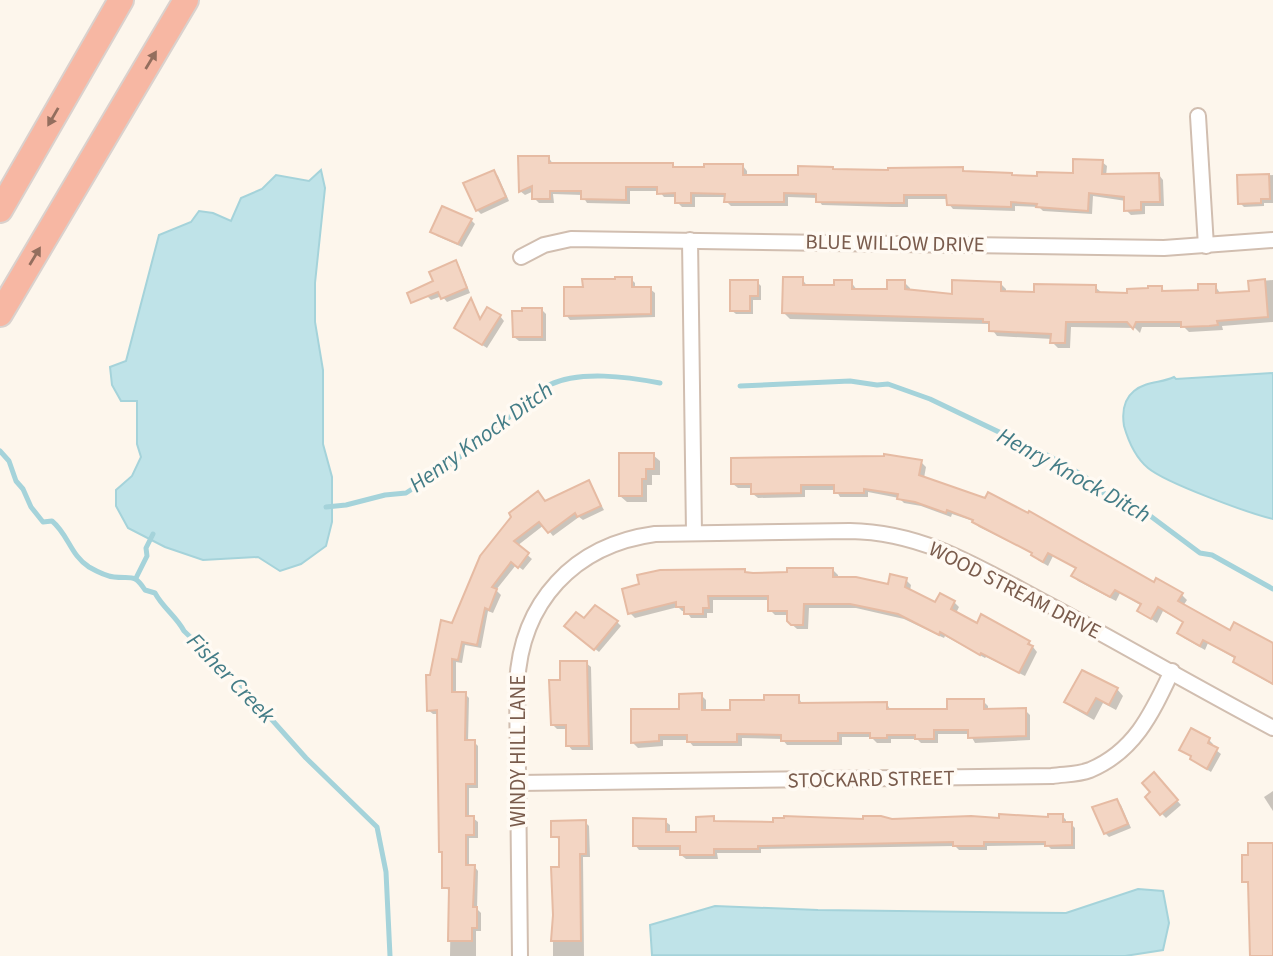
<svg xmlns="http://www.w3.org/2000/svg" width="1273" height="956" font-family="'Source Sans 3',sans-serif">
<rect width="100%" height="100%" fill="#fdf6ec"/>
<g fill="#bfe3e8" stroke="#a5d3da" stroke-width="2">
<path d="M 321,170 L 325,188 L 315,283 L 315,322 L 323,370 L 323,444 L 332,477 L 332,522 L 326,546 L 301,564 L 280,571 L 258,557 L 203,560 L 165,547 L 128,528 L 116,506 L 116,490 L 132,476 L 141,457 L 137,444 L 137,401 L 121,401 L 112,385 L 110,367 L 126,361 L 159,235 L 191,222 L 199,211 L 213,213 L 231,221 L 241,198 L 262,189 L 276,175 L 309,181 Z"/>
<path d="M 1273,373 L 1273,519 C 1248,513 1166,483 1148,468 C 1136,458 1128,440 1124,426 C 1122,413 1124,399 1134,391 C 1146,381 1162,383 1174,377 L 1176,379 Z"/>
<path d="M 1138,889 L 1163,891 L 1169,923 L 1163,950 L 1125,956 L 652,955 L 650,925 L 715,906 L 818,910 L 1066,913 Z"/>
</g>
<g fill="#0003">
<path d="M 549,158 L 553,164 L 672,165 L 676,169 L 743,166 L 747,171 L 747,177 L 800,177 L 835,171 L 963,169 L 967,173 L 1039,178 L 1074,174 L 1102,162 L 1107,166 L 1106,176 L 1159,175 L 1163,180 L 1164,206 L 1145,206 L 1145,214 L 1131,215 L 1126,210 L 1126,201 L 1093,196 L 1092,214 L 1043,211 L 1039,207 L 1015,206 L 1015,211 L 953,209 L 949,204 L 948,199 L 908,199 L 908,207 L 892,207 L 822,205 L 817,198 L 788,197 L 788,206 L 731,206 L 726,201 L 726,197 L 695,197 L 695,207 L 682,207 L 677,202 L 677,197 L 664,197 L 659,191 L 630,191 L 630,204 L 587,203 L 582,195 L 553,194 L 554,203 L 539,203 L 534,198 L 534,191 L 525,195 L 520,191 Z"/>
<path d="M 494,172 L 498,176 L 509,201 L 481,214 L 477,210 Z"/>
<path d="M 1273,175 L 1273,203 L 1264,203 L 1264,206 L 1244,207 L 1240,203 L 1239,177 Z"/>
<path d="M 471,220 L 475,224 L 462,247 L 437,236 L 433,232 Z"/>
<path d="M 455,262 L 459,266 L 470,293 L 447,302 L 442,296 L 431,300 L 427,296 L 427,285 L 435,282 Z"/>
<path d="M 631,279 L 635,283 L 635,289 L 650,289 L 655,293 L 655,317 L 570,320 L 566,315 Z"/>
<path d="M 802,279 L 808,287 L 836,287 L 851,282 L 857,290 L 889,290 L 904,282 L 910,288 L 910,291 L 954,296 L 1000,283 L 1006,289 L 1006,293 L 1036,294 L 1095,287 L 1101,292 L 1128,295 L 1161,287 L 1166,293 L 1200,291 L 1215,285 L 1221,295 L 1251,292 L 1250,282 L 1273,280 L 1273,322 L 1222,326 L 1223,330 L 1189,332 L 1184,327 L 1142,327 L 1140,333 L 1135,328 L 1071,327 L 1070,348 L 1058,348 L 1052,342 L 1052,339 L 997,336 L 988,324 L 790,319 L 784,313 Z"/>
<path d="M 757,282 L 761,286 L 761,300 L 753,300 L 753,314 L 736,314 L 731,310 Z"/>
<path d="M 472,301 L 481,319 L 500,316 L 504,321 L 487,348 L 456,328 Z"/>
<path d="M 541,309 L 546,314 L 546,341 L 519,341 L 514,337 Z"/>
<path d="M 653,455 L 660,461 L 660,475 L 652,475 L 652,485 L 647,485 L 647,502 L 627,502 L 620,496 Z"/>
<path d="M 921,462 L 926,467 L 924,478 L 1155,584 L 1157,580 L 1182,595 L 1187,600 L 1183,606 L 1230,633 L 1273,645 L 1273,685 L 1240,666 L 1235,661 L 1236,659 L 1208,643 L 1205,650 L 1184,638 L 1179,633 L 1185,623 L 1163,611 L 1157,623 L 1139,610 L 1142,606 L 1120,593 L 1116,601 L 1078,581 L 1073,576 L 1077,569 L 1053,556 L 1048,566 L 1038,560 L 1034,554 L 979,527 L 973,521 L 952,514 L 951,517 L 921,506 L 904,503 L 899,498 L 868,492 L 868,497 L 840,497 L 836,490 L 805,490 L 805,497 L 758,498 L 753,494 L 753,488 L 738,488 L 733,484 Z"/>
<path d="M 588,482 L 604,510 L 583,520 L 579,517 L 553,536 L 544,525 L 517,546 L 532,559 L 523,570 L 516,565 L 496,590 L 501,595 L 493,613 L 488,611 L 481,648 L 465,645 L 462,663 L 456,662 L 456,694 L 465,694 L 469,698 L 468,742 L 474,742 L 478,746 L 478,788 L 469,788 L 469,818 L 473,818 L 478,822 L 478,838 L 469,838 L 469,866 L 474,866 L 478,871 L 477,909 L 481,913 L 481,931 L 476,931 L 476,956 L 450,956 L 451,891 L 443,887 L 443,854 L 441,851 L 439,714 L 433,714 L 428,710 L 431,676 L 482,557 L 546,503 Z"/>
<path d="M 833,570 L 838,575 L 838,579 L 889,586 L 906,580 L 911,585 L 910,591 L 936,604 L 954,602 L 959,607 L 956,613 L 977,625 L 1029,642 L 1037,652 L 1025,676 L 986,657 L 985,658 L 945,636 L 944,638 L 904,619 L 856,608 L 809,608 L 808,629 L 797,629 L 788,621 L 788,615 L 775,615 L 770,610 L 770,600 L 713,600 L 713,613 L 707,613 L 707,618 L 691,618 L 686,611 L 682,611 L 678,607 L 635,618 L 630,613 L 745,571 L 748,574 Z"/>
<path d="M 584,621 L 617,622 L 621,626 L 599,652 L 571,630 Z"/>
<path d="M 586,663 L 591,667 L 593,750 L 572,750 L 568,745 L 568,729 L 557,729 L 552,724 L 562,682 Z"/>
<path d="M 1117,689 L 1123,696 L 1116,710 L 1103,703 L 1094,720 L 1073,708 L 1066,701 Z"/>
<path d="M 701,695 L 706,700 L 706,712 L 732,712 L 765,702 L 798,697 L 803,705 L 887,704 L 891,711 L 948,711 L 983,701 L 988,706 L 988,710 L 1025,710 L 1030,715 L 1030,740 L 975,743 L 970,734 L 938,734 L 938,743 L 921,743 L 917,739 L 891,739 L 891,743 L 877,743 L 871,737 L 842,737 L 842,745 L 787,745 L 782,739 L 742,738 L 742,746 L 693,746 L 688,740 L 663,740 L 663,746 L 638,748 L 633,743 Z"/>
<path d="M 1192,730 L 1209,740 L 1213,744 L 1212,747 L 1221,754 L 1211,772 L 1196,763 L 1193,757 L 1182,749 Z"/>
<path d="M 1158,779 L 1181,805 L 1166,818 L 1162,814 Z"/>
<path d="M 1273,791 L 1273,811 L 1264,797 Z"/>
<path d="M 1117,801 L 1121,805 L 1131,828 L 1109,837 L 1105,833 Z"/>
<path d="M 1062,815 L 1066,820 L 1066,824 L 1071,824 L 1075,828 L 1075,849 L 1051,849 L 1047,845 L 987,846 L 987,850 L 959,850 L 955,846 L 761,849 L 761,853 L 717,853 L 718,859 L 686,859 L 681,855 L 681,850 L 639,850 L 635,845 L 665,821 L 670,825 L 670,833 L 697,833 L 713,818 L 718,823 L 1050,819 Z"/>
<path d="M 585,822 L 589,826 L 590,857 L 583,857 L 584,956 L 553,956 L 553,926 L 561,869 L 561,840 L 553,836 Z"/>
</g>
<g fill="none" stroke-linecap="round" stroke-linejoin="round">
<g stroke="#a5d3da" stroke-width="5">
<path d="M 740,386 L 850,381 L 877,385 L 888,384 L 930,399 L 1047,455 L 1084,476 L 1113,501 L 1141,509 L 1200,553 L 1212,555 L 1273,589"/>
<path d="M 0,451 L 9,461 L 16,481 L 23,489 L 31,507 L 43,522 L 52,521 C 68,534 71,556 89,567 C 96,571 105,576 114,577 C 132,579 134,573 145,590 L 155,593 C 163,608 176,616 184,631 L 240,684 L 306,758 L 377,827 L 386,872 L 390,956"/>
<path d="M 326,507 L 346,505 L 385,495 L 406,493 L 451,464 L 549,385 C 580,370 628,377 660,383"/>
<path d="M 136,578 L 147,556 L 146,548 L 153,534"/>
</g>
</g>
<g fill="#f3d5c3" stroke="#e6bba3" stroke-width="2">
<path d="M 518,156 L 549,156 L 549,163 L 673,163 L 673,167 L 704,167 L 704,164 L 743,164 L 743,175 L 798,175 L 798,166 L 833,167 L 833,169 L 888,170 L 888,168 L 963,167 L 963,171 L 1012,173 L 1012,175 L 1037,176 L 1037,172 L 1073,173 L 1073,159 L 1103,160 L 1102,174 L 1159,173 L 1160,202 L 1141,202 L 1141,210 L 1124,211 L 1124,197 L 1089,193 L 1088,211 L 1036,207 L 1037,204 L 1011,202 L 1011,207 L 947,205 L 946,195 L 904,195 L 904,203 L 886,203 L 816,202 L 816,194 L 784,193 L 784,202 L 724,202 L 725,194 L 691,193 L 691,203 L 675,203 L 675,193 L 657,194 L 657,187 L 626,187 L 626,200 L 581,199 L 581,191 L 550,191 L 550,199 L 532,199 L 532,186 L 519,192 Z"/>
<path d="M 494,170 L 506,197 L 476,211 L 463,183 Z"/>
<path d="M 1269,174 L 1270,199 L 1261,199 L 1261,203 L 1238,204 L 1237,175 Z"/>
<path d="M 442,206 L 472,219 L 458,244 L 430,232 Z"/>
<path d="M 456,260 L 467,288 L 441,299 L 438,292 L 411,303 L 407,293 L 433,281 L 429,272 Z"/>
<path d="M 615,277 L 632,277 L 632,287 L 651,287 L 651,314 L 564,316 L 564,287 L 583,287 L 582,279 L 615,279 Z"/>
<path d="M 783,277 L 803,277 L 803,285 L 834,285 L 834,280 L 852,280 L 852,289 L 887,289 L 887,280 L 905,280 L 905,289 L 952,294 L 952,280 L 1001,282 L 1001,291 L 1034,292 L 1034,284 L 1096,285 L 1096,292 L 1127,293 L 1127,289 L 1148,288 L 1148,286 L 1162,286 L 1162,291 L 1198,290 L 1198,284 L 1216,284 L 1216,293 L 1249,291 L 1248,281 L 1265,279 L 1268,317 L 1217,321 L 1218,325 L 1209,326 L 1181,327 L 1181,322 L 1136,322 L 1133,329 L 1127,322 L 1066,322 L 1065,343 L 1050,343 L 1051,334 L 989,331 L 989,322 L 983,322 L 983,319 L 782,313 Z"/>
<path d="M 730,280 L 758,280 L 758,296 L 750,296 L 750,311 L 730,311 Z"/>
<path d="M 471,298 L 480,319 L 487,307 L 501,315 L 482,345 L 454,328 Z"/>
<path d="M 522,308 L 542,308 L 542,337 L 513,337 L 512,311 L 522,311 Z"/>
<path d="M 619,453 L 654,453 L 654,469 L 646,469 L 646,479 L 642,479 L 642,496 L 619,496 Z"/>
<path d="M 884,454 L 922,460 L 919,475 L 985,498 L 988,492 L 1028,513 L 1029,511 L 1154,582 L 1156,578 L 1183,593 L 1178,601 L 1230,630 L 1234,622 L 1273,643 L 1273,684 L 1233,662 L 1235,657 L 1203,640 L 1200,646 L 1177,633 L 1183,622 L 1158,607 L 1151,619 L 1137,611 L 1141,604 L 1115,590 L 1110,597 L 1071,576 L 1076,568 L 1048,553 L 1043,562 L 1031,555 L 1032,553 L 972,522 L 973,520 L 947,510 L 946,513 L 915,502 L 897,499 L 898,494 L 864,489 L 864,493 L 834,493 L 834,485 L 801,485 L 801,493 L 751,494 L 751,484 L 731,484 L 731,458 L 884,456 Z"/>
<path d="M 589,480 L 601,506 L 577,517 L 575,513 L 548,533 L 539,522 L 514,541 L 529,553 L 518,568 L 511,562 L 492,587 L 497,589 L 489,610 L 485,608 L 477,645 L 462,642 L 458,660 L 452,659 L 452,692 L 466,692 L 465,740 L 475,740 L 475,784 L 466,784 L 466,816 L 474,816 L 474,835 L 466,835 L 466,865 L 475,865 L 473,907 L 477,907 L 477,928 L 472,928 L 472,941 L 448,941 L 449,888 L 442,888 L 442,852 L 439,852 L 437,710 L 427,711 L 426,675 L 430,675 L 441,620 L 452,623 L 480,556 L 511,517 L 509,513 L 538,491 L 545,501 Z"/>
<path d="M 787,568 L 833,568 L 833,577 L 856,577 L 888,584 L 890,574 L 907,578 L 905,587 L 935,602 L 940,593 L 955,601 L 951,609 L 977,623 L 981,614 L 1030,641 L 1028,644 L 1033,646 L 1019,673 L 981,653 L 980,655 L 940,632 L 939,635 L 898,614 L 850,604 L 804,604 L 803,625 L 791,625 L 787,621 L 787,611 L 768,611 L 768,596 L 708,596 L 709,608 L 703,608 L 703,614 L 684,614 L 684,607 L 676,607 L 676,602 L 628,614 L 622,589 L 639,584 L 637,575 L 660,570 L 745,569 L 745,572 L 753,573 L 787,572 Z"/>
<path d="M 595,605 L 618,621 L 594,650 L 564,626 L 576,612 L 584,618 Z"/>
<path d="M 560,661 L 587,661 L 589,746 L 566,746 L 566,725 L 551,725 L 549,680 L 560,680 Z"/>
<path d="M 1082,670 L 1118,688 L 1109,705 L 1096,698 L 1087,714 L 1064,702 Z"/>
<path d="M 702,693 L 702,710 L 730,710 L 730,700 L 764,700 L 764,695 L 799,695 L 799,703 L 887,702 L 887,709 L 947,709 L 947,699 L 984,699 L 984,709 L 1026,708 L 1026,736 L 968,738 L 968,730 L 934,730 L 934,739 L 915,739 L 915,735 L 887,735 L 887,738 L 870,738 L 870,733 L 838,733 L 838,741 L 781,741 L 781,735 L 737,734 L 737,742 L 687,742 L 687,735 L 659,735 L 659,741 L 631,743 L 631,709 L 679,709 L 679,694 Z"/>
<path d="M 1191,728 L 1210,738 L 1208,743 L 1218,748 L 1207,769 L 1190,759 L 1191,756 L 1179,750 Z"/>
<path d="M 1154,772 L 1178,800 L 1160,815 L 1145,797 L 1150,792 L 1142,783 Z"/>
<path d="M 1117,799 L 1128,824 L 1104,834 L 1092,807 Z"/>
<path d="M 999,814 L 1048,817 L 1048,814 L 1063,814 L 1063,822 L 1072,822 L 1072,845 L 1045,846 L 1045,842 L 984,842 L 984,846 L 953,846 L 953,842 L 758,846 L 758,849 L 714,849 L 714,855 L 680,855 L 680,846 L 633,846 L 633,818 L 666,819 L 666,832 L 696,832 L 696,817 L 714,816 L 714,821 L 773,822 L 773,818 L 784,818 L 784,816 L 863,819 L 863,816 L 881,816 L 892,819 L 971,816 L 999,818 Z"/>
<path d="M 586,820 L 586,854 L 580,854 L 581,941 L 551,941 L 553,915 L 551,867 L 559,867 L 559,837 L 551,837 L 551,821 Z"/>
<path d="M 1248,843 L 1273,843 L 1273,956 L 1250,956 L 1248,882 L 1242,882 L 1242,855 L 1248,855 Z"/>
</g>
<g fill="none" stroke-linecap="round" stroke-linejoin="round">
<g stroke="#d1beb0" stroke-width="18">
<g id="street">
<path d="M 1198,116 L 1206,246"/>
<path d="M 690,240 L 694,533"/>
<path d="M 521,257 L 544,245 L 571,239 L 1164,248 L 1273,240"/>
<path d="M 518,783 L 1052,776 C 1064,774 1077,775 1090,770 C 1135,751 1152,713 1172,671"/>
<path d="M 520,956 L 517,684 C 521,602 574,545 655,534 L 850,531 C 927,532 986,572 1053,607 C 1127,647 1199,689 1273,728"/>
</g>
</g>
<g stroke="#dad1cd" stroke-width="28">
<g id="highway">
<path d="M 0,210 L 121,0"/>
<path d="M 0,314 L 186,0"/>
</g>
</g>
<use href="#street" stroke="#fff" stroke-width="14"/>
<use href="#highway" stroke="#f7b7a3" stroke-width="24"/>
</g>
<defs><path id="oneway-solid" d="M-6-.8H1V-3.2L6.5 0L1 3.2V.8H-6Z" transform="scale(1.75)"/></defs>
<g fill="#936e5e">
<use href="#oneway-solid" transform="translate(151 60) rotate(-59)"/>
<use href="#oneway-solid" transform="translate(53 117) rotate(120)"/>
<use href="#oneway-solid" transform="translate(35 256) rotate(-59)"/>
</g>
<g text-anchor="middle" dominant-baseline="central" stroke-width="7" stroke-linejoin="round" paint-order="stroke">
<g font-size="21" fill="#7a5c4d" stroke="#fffaf3">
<text transform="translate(895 243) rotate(1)">BLUE WILLOW DRIVE</text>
<text transform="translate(1015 590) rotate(27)">WOOD STREAM DRIVE</text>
<text transform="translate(518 751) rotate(-90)">WINDY HILL LANE</text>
<text transform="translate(871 779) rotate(-1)">STOCKARD STREET</text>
</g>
<g font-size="23" font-style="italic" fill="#437c86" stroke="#fffaf3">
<text transform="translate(481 437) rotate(-36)">Henry Knock Ditch</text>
<text transform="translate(1074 475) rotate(29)">Henry Knock Ditch</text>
<text transform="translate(231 678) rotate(46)">Fisher Creek</text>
</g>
</g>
</svg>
